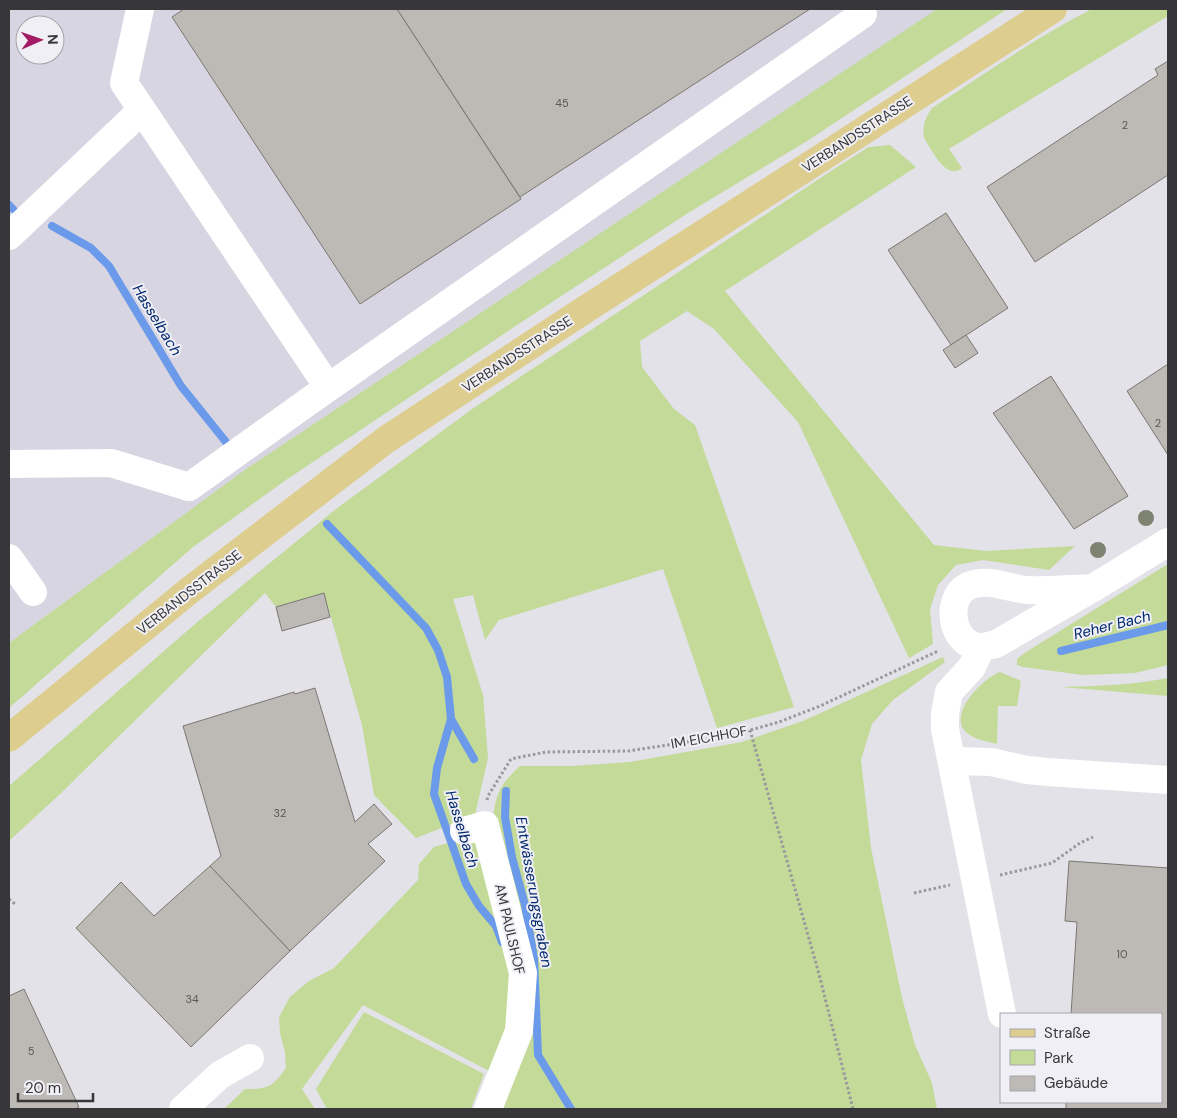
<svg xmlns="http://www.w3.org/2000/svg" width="1177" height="1118" font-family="'DM Sans',sans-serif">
<rect width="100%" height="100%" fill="#e3e2e8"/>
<path fill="#d7d5e2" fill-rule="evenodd" d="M 9,9 L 937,9 L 246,469 L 9,643 ZM 25,25 L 55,25 L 55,55 L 25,55 Z"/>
<g fill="#c3da98">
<path d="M 937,9 L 1007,9 L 807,141 L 688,213 L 511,329 L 286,480 L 193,547 L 9,708 L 9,643 L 246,469 Z"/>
<path d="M 1092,9 L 1168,9 L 1168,16 L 949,149 L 962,168 C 946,181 933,151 925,140 C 921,129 925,118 932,108 C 985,74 1036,37 1092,9 Z"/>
<path d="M 890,145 L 916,167 L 725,291 L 934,545 L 986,551 L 1075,546 L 1049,570 L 983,560 L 956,565 L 938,585 L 930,609 L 933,644 L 909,658 L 798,422 L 714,329 L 687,311 L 640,341 L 642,367 L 674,409 L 695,425 L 794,707 L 717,728 L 663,569 L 499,620 L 485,640 L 473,595 L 453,599 L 483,695 L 488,758 L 475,815 L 416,838 L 374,795 L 362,725 L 324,593 L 276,607 L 265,593 L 59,795 L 9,841 L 9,786 L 195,624 L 336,509 L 475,407 L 837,167 L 869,147 Z"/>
<path d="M 1168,564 L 1168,665 L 1135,673 L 1083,675 L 1023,667 L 1017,665 L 1017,659 L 1026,652 Z"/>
<path d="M 943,657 L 945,662 L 893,700 L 872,724 L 861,760 L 871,848 L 902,998 L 915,1045 L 932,1083 L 937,1109 L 501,1109 L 527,1038 L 493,819 C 496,792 500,785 520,766 L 573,766 L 630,762 L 742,742 L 803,721 Z"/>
<path d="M 1000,672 L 1021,681 L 1017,706 L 998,706 L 997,744 C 987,741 975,740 967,733 C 946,715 983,678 1000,672 Z"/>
<path d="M 1168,678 L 1168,696 L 1061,687 C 1098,686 1133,685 1168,678 Z"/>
<path d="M 477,835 L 516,973 L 512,1030 L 495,1074 L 363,1005 L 302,1089 L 315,1109 L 224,1109 L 245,1089 C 269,1089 272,1087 286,1068 L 285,1052 L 280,1033 L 279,1017 L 290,997 L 309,981 L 334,968 L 418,880 L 419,864 L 434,847 Z"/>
<path d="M 364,1012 L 484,1074 L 471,1109 L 327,1109 L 316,1089 Z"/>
</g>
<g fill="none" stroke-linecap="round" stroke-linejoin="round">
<g stroke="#6b9aea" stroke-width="8">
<path d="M 9,205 L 13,209"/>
<path d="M 52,226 L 91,248 L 109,266 L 181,386 L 226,442"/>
<path d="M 327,524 L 426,628 L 438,650 L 447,677 L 451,719 L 437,768 L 434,794 L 466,884 L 479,906 L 496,926 L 502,942"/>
<path d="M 1061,651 L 1168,625"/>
<path d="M 451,719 L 474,759"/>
<path d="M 506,791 L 505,817 L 512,857 L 525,905 L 534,958 L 538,1055 L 571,1109"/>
</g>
</g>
<g fill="#bdb9b4" stroke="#7a7772">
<path d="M 184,9 L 397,9 L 521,199 L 360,304 L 172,17 Z"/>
<path d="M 397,9 L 810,9 L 520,197 Z"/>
<path d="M 1168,61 L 1168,175 L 1035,262 L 987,187 L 1158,75 L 1155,69 Z"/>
<path d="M 946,213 L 1008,308 L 951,345 L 888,250 Z"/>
<path d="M 966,335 L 978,353 L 955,368 L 943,350 Z"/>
<path d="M 1168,364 L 1168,455 L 1127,391 Z"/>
<path d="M 1051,376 L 1128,496 L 1074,529 L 993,413 Z"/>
<path d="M 324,593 L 330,617 L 282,631 L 276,607 Z"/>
<path d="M 315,688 L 355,822 L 374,804 L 392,824 L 368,844 L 385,861 L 290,951 L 210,866 L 221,856 L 183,726 L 294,692 L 295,694 Z"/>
<path d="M 1069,861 L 1168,868 L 1168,1109 L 1066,1109 L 1066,1102 L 1161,1102 L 1161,1014 L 1071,1014 L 1077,922 L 1065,921 Z"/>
<path d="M 210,866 L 290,951 L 191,1047 L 76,928 L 121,882 L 154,916 Z"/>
<path d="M 24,989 L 79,1107 L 75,1109 L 9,1109 L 9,996 Z"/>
</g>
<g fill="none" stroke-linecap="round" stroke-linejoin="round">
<g stroke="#99989d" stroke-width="3" stroke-dasharray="2.5 2.5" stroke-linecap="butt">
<path d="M 750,730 L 819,974 L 853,1109"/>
<path d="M 487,800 L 488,796 L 511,759 L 546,752 L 628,751 L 733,735 L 779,722 L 820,706 L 938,651"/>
<path d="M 1000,875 L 1052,863 L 1080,843 L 1093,837"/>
<path d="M 914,893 L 950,885"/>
<path d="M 9,899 L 15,904"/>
</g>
<g stroke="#fff" stroke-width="28">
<path d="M 140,9 L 124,83 L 328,387"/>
<path d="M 9,236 L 142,110"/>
<path d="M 9,464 L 111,463 L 189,487 L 312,399 L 863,14 L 861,9"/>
<path d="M 9,558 L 33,592"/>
<path d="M 1093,588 C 1072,589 1050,591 1028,590 C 1009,589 987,577 968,586 C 943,599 952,647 981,647 C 985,647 991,645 996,644 L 1093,588 L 1168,542"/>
<path d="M 981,647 L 972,667 L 949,692 L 945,714 L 945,729 L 1002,1014"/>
<path d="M 953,761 L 991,762 L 1027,770 L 1048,772 L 1168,780"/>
<path d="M 464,831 L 485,825 L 523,973 L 519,1031 L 488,1109"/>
<path d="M 183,1109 L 220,1075 L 250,1058"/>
</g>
<path stroke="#ddce90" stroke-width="28" d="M 9,738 L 190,590 L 387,439 L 589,307 L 1053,9"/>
</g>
<g fill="#7d8370">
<circle cx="1146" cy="518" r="8"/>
<circle cx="1098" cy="550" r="8"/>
</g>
<g text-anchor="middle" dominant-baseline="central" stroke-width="4" stroke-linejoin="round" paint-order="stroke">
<g font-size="11" fill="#585858">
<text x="562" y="103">45</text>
<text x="1125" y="125">2</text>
<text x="1158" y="423">2</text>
<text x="280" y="813">32</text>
<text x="1122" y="954">10</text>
<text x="192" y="999">34</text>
<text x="31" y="1051">5</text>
</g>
<g font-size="14" fill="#373739" stroke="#f0eff5">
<text transform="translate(857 134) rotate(-33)">VERBANDSSTRASSE</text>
<text transform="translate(517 354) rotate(-33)">VERBANDSSTRASSE</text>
<text transform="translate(189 592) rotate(-38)">VERBANDSSTRASSE</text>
<text transform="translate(709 737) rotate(-10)">IM EICHHOF</text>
<text transform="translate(510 929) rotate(77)">AM PAULSHOF</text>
</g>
<g font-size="15" font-style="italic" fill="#01296e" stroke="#f0eff5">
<text transform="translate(157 320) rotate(59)">Hasselbach</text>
<text transform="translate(1112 625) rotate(-14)">Reher Bach</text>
<text transform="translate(462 829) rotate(73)">Hasselbach</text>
<text transform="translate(534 892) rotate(80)">Entwässerungsgraben</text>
</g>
</g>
<rect width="1177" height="1118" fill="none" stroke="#373739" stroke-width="20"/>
<rect x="1000" y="1013" width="162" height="90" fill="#f0eff5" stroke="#a6a5aa"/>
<rect x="1010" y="1029" width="25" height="8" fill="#ddce90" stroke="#a6a5aa"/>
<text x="1044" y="1038" font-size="15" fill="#373739">Straße</text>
<rect x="1010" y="1050" width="25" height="15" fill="#c3da98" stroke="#a6a5aa"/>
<text x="1044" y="1063" font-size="15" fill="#373739">Park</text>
<rect x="1010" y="1076" width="25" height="15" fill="#bdb9b4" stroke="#a6a5aa"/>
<text x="1044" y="1088" font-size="15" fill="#373739">Gebäude</text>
<g transform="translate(40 40) rotate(88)"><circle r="24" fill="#f0eff5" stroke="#a6a5aa"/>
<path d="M0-4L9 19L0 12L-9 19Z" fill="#a31b65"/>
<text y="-8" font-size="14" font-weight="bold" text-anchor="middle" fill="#373739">N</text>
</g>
<path d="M18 1093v8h75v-8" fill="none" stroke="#373739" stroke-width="2.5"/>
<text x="25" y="1093" font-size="15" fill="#373739" stroke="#f0eff5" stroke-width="4" paint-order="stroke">20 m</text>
</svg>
